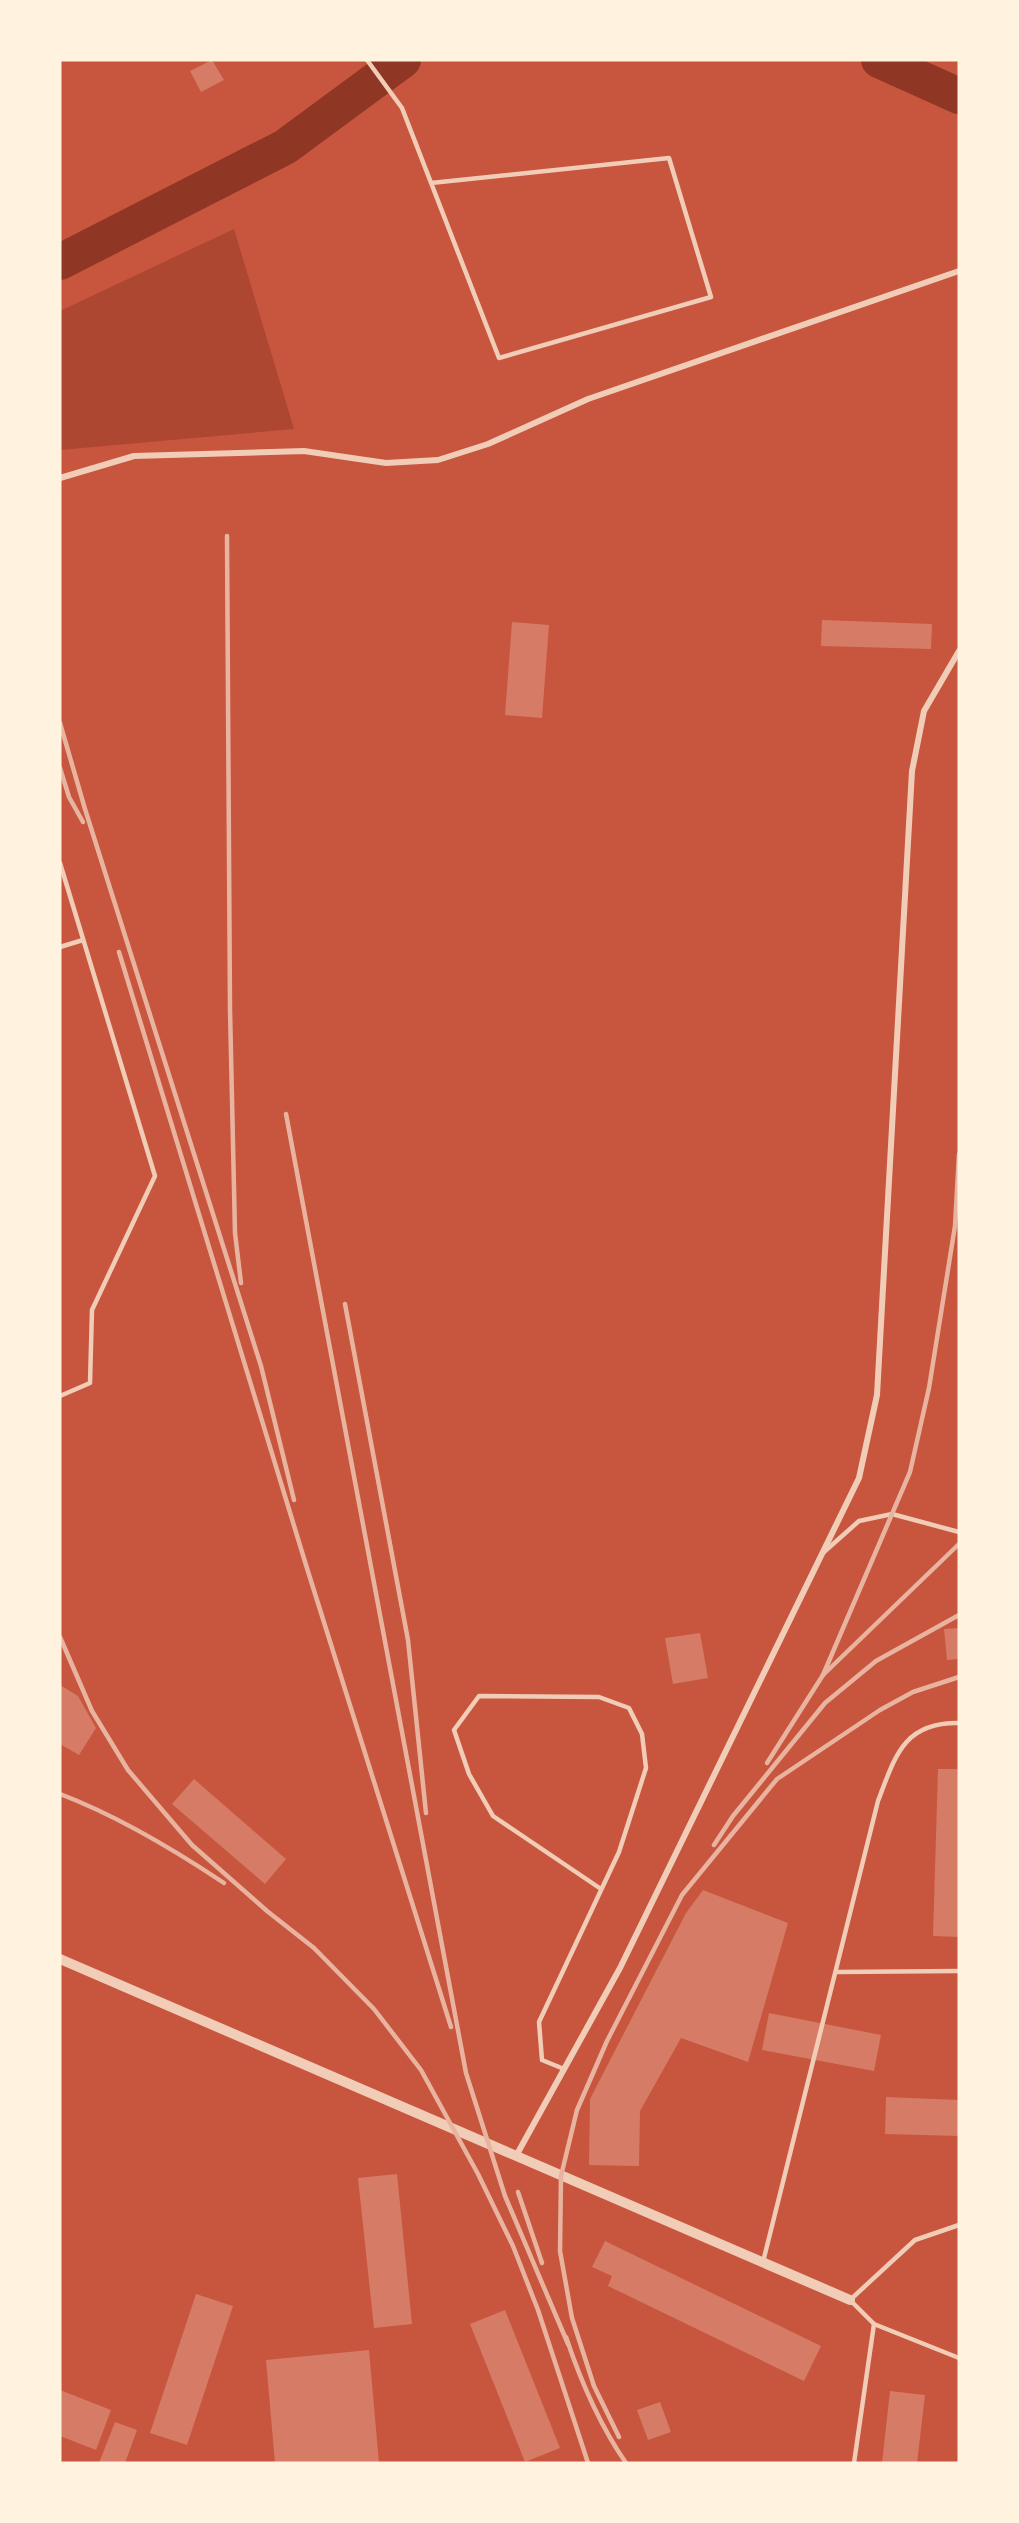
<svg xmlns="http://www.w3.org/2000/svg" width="1019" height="2523" font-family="'Fira Sans',sans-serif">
<rect width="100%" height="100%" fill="#c8553d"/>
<path fill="#ae4732" d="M 234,229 L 294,429 L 60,450 L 60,311 Z"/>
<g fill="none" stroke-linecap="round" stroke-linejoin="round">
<g stroke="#8f3625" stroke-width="36">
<path d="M 879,60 L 959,96"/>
<path d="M 60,262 L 285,147 L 403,60"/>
</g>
</g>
<g fill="#d67c66">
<path d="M 212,60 L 224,80 L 201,92 L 190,71 Z"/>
<path d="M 822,620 L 932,624 L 931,649 L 821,646 Z"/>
<path d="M 512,622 L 549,625 L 542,718 L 505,715 Z"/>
<path d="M 959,1628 L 959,1659 L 947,1660 L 944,1629 Z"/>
<path d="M 700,1633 L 708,1678 L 673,1684 L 665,1638 Z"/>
<path d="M 60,1685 L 78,1696 L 96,1728 L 79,1755 L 60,1744 Z"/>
<path d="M 938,1769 L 959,1769 L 959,1937 L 933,1936 Z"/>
<path d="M 194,1779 L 286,1859 L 265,1884 L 172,1804 Z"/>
<path d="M 703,1890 L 788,1923 L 748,2062 L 681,2038 L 640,2111 L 639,2166 L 589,2165 L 590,2099 L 686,1913 Z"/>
<path d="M 769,2013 L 881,2035 L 874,2071 L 762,2050 Z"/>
<path d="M 886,2097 L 959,2100 L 959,2136 L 885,2134 Z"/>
<path d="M 397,2174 L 412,2324 L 374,2328 L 358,2178 Z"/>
<path d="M 605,2241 L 821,2346 L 804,2381 L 608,2286 L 612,2276 L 592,2267 Z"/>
<path d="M 196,2294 L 233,2306 L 187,2445 L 150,2433 Z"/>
<path d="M 505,2310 L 560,2448 L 525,2462 L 470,2324 Z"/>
<path d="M 369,2350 L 379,2463 L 275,2463 L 266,2360 Z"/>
<path d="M 60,2390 L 111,2410 L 96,2450 L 60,2436 Z"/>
<path d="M 890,2391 L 925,2395 L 917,2463 L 882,2463 Z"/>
<path d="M 660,2402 L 671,2432 L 648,2440 L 637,2410 Z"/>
<path d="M 115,2422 L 137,2430 L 125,2463 L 99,2463 Z"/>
</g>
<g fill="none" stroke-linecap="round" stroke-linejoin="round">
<g stroke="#f1ccb7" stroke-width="4.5">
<path d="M 367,60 L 402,108 L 499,358 L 711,297 L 669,158 L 431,183"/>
<path d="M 60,863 L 155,1176 L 92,1310 L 90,1383 L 60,1396"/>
<path d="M 60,947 L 83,940"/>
<path d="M 824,1552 L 859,1521 L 892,1514 L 959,1532"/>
<path d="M 836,1972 L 959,1971"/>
<path d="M 564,2069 L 542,2060 L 539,2022 L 619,1852 L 646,1768 L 642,1734 L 629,1708 L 599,1697 L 479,1696 L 454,1730 L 469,1774 L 493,1816 L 601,1889"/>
<path d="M 763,2262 L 878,1801 C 895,1757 903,1722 959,1723"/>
<path d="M 874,2324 L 959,2358"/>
<path d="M 854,2463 L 874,2324 L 850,2300 L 915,2240 L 959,2225"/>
</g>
<g stroke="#f1ccb7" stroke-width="6">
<path d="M 60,478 L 134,456 L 304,451 L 386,463 L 438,460 L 488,444 L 588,399 L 959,271"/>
<path d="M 516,2156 L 620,1968 L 859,1478 L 877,1395 L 912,771 L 924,711 L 959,651"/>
</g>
<path stroke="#f1ccb7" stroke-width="10" d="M 60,1959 L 850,2300"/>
<g stroke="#e9b49f" stroke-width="4.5">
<path d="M 227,536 L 230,1009 L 235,1233 L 241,1283"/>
<path d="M 60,723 L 85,809 L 261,1366 L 294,1500"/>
<path d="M 60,768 L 69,797 L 83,822"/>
<path d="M 119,952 L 306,1565 L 451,2027"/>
<path d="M 286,1114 L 466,2073 L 505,2196 L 568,2344"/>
<path d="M 345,1304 L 408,1640 L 426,1813"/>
<path d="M 60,1637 L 92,1711 L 128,1770 L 192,1845 L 267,1911 L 314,1948 L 374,2009 L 421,2070 L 478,2174 L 513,2246 L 538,2310 L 588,2463"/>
<path d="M 823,1675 L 910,1472 L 929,1388 L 955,1226 L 959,1154"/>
<path d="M 767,1763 L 823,1675 L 959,1544"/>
<path d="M 60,1794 C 118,1816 173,1849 224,1883"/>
<path d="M 714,1845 L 733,1816 L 825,1703 L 876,1661 L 959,1615"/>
<path d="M 518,2192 L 542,2263"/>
<path d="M 566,2337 C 581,2382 599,2424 626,2463"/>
<path d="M 619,2437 L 594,2386 L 572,2318 L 560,2251 L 561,2176 L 577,2110 L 607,2041 L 682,1895 L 777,1779 L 880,1710 L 913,1692 L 959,1677"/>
</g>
</g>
<rect width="1019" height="2523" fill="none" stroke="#fff3e0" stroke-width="123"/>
</svg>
